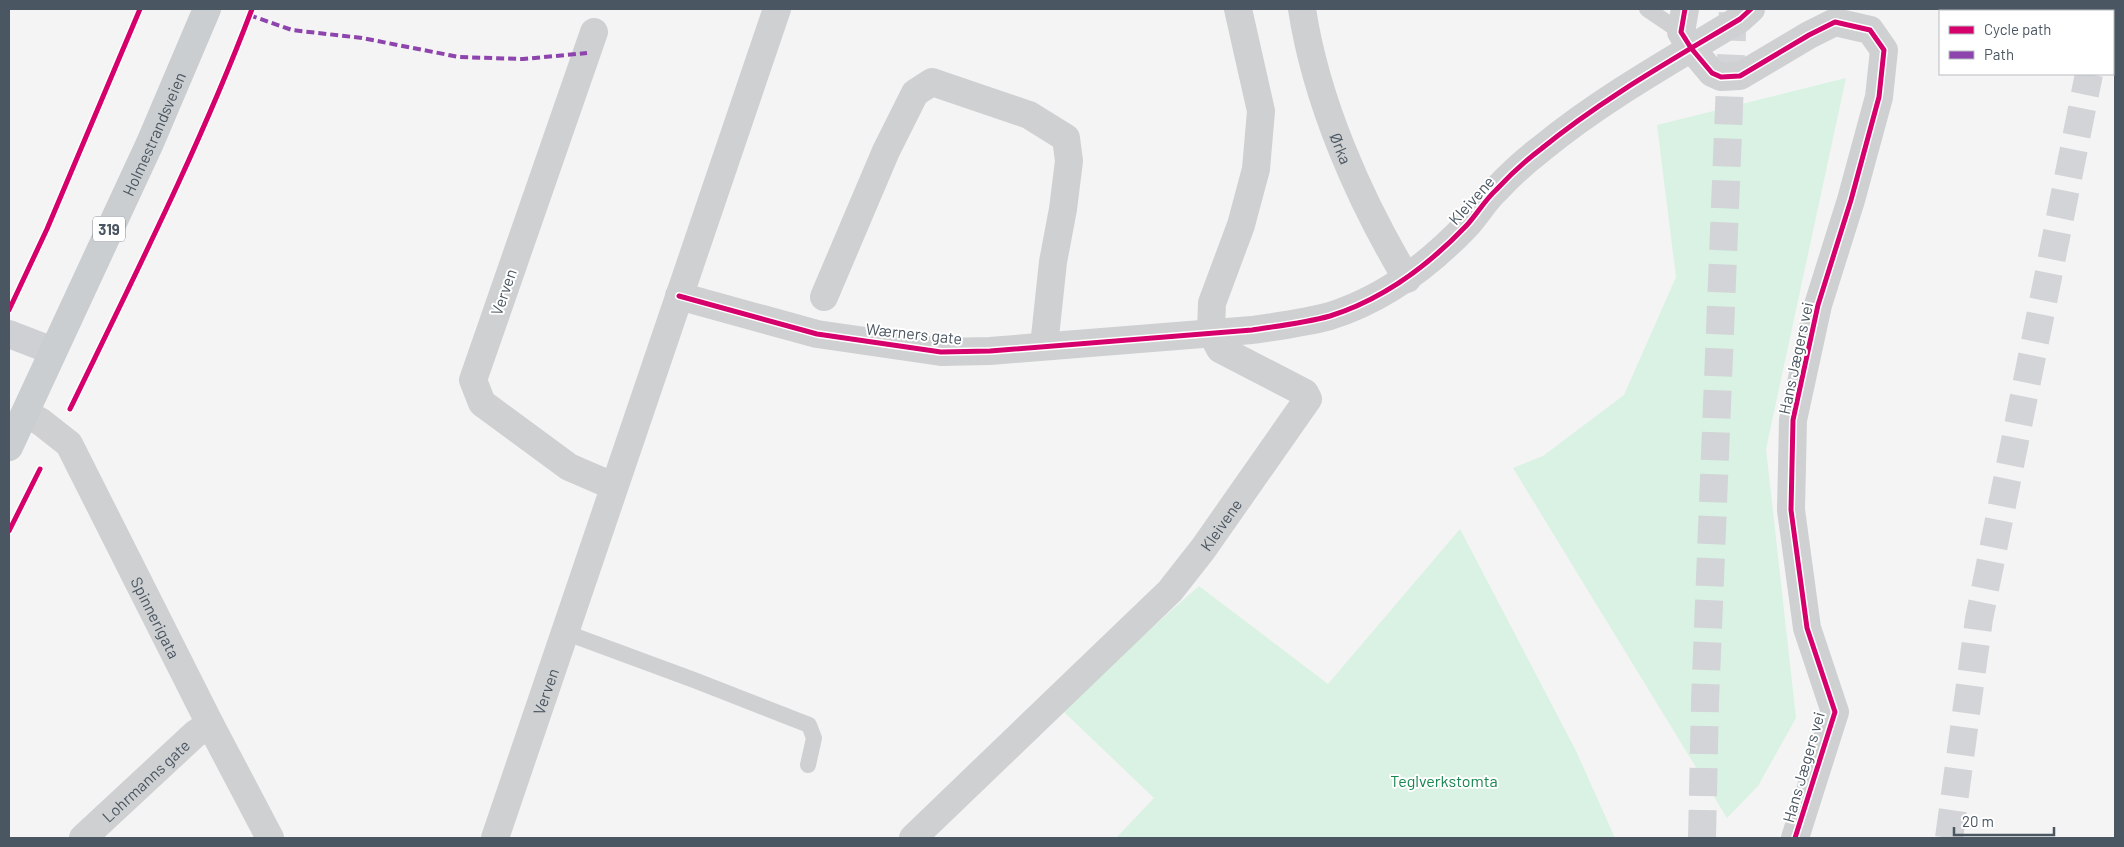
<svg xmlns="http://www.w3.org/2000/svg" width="2124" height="847" font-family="Barlow,sans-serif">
<rect width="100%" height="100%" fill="#f4f4f4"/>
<g fill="#d9f2e3">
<path d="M 1846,78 L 1766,449 L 1796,718 L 1758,786 L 1727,818 L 1513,468 L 1543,456 L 1624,395 L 1676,277 L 1657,125 Z"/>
<path d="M 1460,529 L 1576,751 L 1615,838 L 1116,838 L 1154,798 L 1063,711 L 1114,661 L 1199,586 L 1328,684 Z"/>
</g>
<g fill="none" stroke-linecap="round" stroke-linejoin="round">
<g stroke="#d2d4d7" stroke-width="28" stroke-dasharray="28 14" stroke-linecap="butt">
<path d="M 2101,11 L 2102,9"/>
<path d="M 1702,838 L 1705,702 L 1733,9"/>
<path d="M 1949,838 L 1979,619 L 2089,74"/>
</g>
<g stroke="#ced0d2" stroke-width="16">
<path d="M 1647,9 L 1681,32"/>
<path d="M 564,632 L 694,680 L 809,725 L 814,738 L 808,765"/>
</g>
<g stroke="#ced0d2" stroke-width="28">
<path id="s1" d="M 1302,9 C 1316,101 1359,199 1407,279"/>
<path d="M 1685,9 L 1681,32 L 1691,48 L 1712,73 L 1721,77 L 1740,76 L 1809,35 L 1835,22 L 1870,30 L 1884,50 L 1879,97 L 1851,200 L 1818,305 L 1793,420 L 1791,510 L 1807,628 L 1835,712 L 1795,838"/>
<path d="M 594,32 L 473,380 L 482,403 L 569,467 L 613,486"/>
<path d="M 679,296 L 817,334 L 941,352 L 990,351 L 1252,330 C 1278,326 1305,323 1330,316 C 1384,299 1429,265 1467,225 C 1477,214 1485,200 1496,190 C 1510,175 1525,161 1541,149 C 1602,99 1672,60 1740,19 L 1751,9"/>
<path d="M 824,297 L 886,151 L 915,93 L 932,82 L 1029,115 L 1066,138 L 1069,161 L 1063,209 L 1053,262 L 1044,346"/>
<path d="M 1211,332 L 1212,303 L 1241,225 L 1256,169 L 1261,111 L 1238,9"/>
<path id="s2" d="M 25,413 L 41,422 L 69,444 L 210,724 L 270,838"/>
<path id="s3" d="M 83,838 L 195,734 L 210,724"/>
<path id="s4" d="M 495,838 L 777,9"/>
<path id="s5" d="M 913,838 L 1170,591 L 1203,549 L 1308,399 L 1305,393 L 1220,349 L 1211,332"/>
</g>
<path stroke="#ced0d4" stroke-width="28" d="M 9,334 L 53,351"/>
<path stroke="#caced1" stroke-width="28" id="s6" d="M 9,447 L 150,143 L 207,9"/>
<path stroke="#8e44ad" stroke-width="4" stroke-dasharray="8 4" stroke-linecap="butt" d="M 249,15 L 292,30 L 362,38 L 459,57 L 523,59 L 587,53"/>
<g stroke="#fff" stroke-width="8">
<g id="cycleway">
<path d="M 1685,9 L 1681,32 L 1691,48 L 1712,73 L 1721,77 L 1740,76 L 1809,35 L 1835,22 L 1870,30 L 1884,50 L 1879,97 L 1851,200 L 1818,305 L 1793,420 L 1791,510 L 1807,628 L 1835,712 L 1795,838"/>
<path d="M 679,296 L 817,334 L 941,352 L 990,351 L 1252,330 C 1278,326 1305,323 1330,316 C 1384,299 1429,265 1467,225 C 1477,214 1485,200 1496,190 C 1510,175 1525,161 1541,149 C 1602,99 1672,60 1740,19 L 1751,9"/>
<path d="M 9,310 L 47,229 L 140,9"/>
<path d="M 70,409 C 134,277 200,146 252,9"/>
<path d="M 9,531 L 40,469"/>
</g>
</g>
<use href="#cycleway" stroke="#d6006c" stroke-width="5"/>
</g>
<g text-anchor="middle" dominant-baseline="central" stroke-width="4" stroke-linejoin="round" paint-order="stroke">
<rect fill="#fff" stroke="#808990" stroke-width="1" x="93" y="216.5" width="32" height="25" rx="4"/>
<g font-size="15" font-weight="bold" fill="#4a5661">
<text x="109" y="229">319</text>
</g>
<g font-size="16" fill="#4a5661" stroke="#fff">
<text stroke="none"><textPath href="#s6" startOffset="345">Holmestrandsveien</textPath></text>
<text stroke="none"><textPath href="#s1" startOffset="145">Ørka</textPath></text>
<text transform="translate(1471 200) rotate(-48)">Kleivene</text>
<text transform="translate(503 292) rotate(-71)">Verven</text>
<text transform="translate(914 333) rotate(6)">Wærners gate</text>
<text transform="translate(1795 358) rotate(-78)">Hans Jægers vei</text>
<text stroke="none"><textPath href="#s5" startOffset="440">Kleivene</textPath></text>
<text stroke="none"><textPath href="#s2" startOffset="248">Spinnerigata</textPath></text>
<text stroke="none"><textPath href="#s4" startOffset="155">Verven</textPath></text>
<text transform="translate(1803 767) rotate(-74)">Hans Jægers vei</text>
<text stroke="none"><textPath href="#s3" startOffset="85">Lohrmanns gate</textPath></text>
</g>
<g font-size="16" fill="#17864f" stroke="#fff">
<text x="1444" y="780">Teglverkstomta</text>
</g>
</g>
<rect width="2124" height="847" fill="none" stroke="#4a5661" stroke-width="20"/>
<rect x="1939" y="10" width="175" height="65" fill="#ffffff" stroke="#b7bbc0"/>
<rect x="1949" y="26" width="25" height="8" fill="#d6006c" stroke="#b7bbc0"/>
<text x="1984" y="35" font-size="15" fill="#4a5661">Cycle path</text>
<rect x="1949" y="51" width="25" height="8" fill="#8e44ad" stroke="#b7bbc0"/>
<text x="1984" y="60" font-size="15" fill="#4a5661">Path</text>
<path d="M1954 827v8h100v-8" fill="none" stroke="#4a5661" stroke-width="2.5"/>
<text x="1962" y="827" font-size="15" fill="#4a5661" stroke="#ffffff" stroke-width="4" paint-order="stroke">20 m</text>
</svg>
